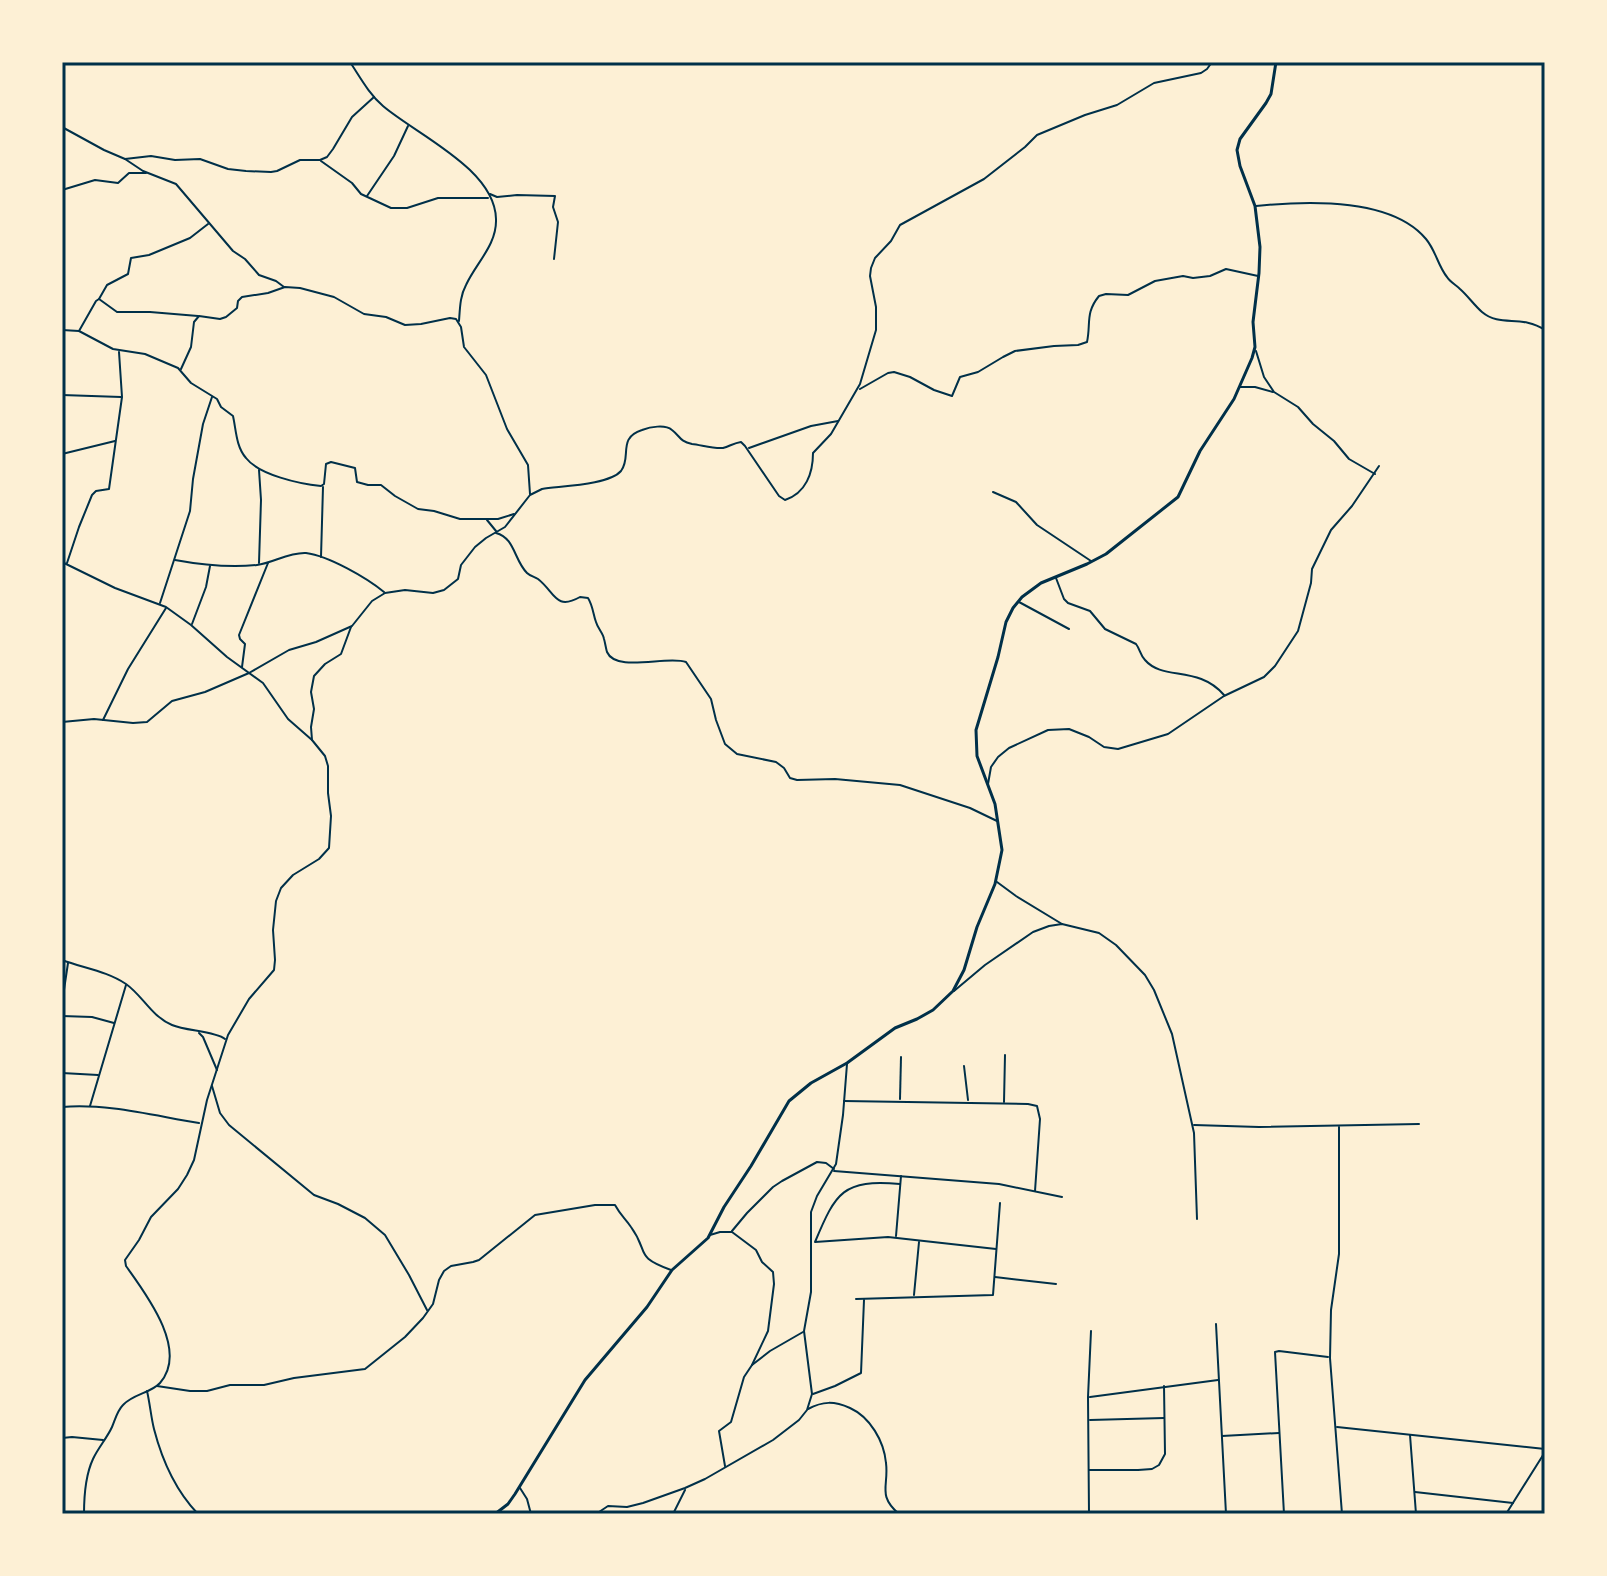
<svg xmlns="http://www.w3.org/2000/svg" width="1607" height="1576" font-family="Helvetica,sans-serif">
<rect width="100%" height="100%" fill="#fdf0d5"/>
<g fill="none" stroke-linecap="round" stroke-linejoin="round">
<g stroke="#003049" stroke-width="2">
<path d="M 350,62 C 360,77 369,94 383,106 C 417,135 495,169 496,219 C 497,245 476,263 466,285 C 460,296 460,308 459,321"/>
<path d="M 62,127 L 104,150 L 125,159 L 151,156 L 175,160 L 200,159 L 228,169 L 246,171 L 271,172 L 277,171 L 300,160 L 320,160 L 327,157 L 333,149 L 352,117 L 374,97"/>
<path d="M 125,159 L 143,171 L 176,184 L 233,251 L 245,259 L 259,275 L 276,281 L 284,287"/>
<path d="M 321,161 L 352,183 L 361,194 L 391,208 L 407,208 L 438,198 L 488,198"/>
<path d="M 62,190 L 95,180 L 118,183 L 129,173 L 146,173"/>
<path d="M 490,194 L 497,197 L 517,195 L 555,196 L 553,207 L 558,222 L 554,259"/>
<path d="M 367,196 L 394,156 L 408,126"/>
<path d="M 1256,206 C 1305,201 1391,197 1426,239 C 1436,251 1438,266 1447,277 C 1450,282 1456,285 1460,289 C 1468,296 1474,305 1482,312 C 1501,328 1521,314 1545,330"/>
<path d="M 99,299 L 107,285 L 128,274 L 131,258 L 149,255 L 190,238 L 208,224"/>
<path d="M 62,330 L 79,331 L 113,349 L 145,354 L 178,368 L 191,383 L 217,399 L 221,407 L 233,416 C 236,429 236,447 246,458 C 259,475 300,484 321,486 L 324,484 L 326,464 L 331,462 L 355,468 L 357,482 L 368,485 L 381,485 L 395,496 L 418,509 L 434,511 L 460,519 L 498,519 L 514,514"/>
<path d="M 79,331 L 96,301 L 99,299 L 117,312 L 150,312 L 198,316"/>
<path d="M 1256,351 L 1264,377 L 1274,392 L 1298,407 L 1313,424 L 1334,441 L 1349,459 L 1375,474"/>
<path d="M 181,369 L 191,347 L 194,322 L 199,316 L 220,319 L 226,317 L 237,308 L 238,301 L 242,297 L 268,293 L 285,287 L 300,288 L 334,297 L 364,314 L 386,317 L 405,325 L 421,324 L 450,318 L 456,319 L 461,327 L 464,347 L 486,375 L 507,429 L 528,465 L 530,494"/>
<path d="M 1240,387 L 1255,387 L 1273,392"/>
<path d="M 860,389 L 888,373 L 894,372 L 910,377 L 934,390 L 952,396 L 960,377 L 978,372 L 1003,357 L 1015,351 L 1054,346 L 1078,345 L 1087,342 C 1091,324 1085,313 1099,296 L 1106,294 L 1128,295 L 1155,281 L 1183,276 L 1193,278 L 1210,276 L 1226,269 L 1258,276"/>
<path d="M 62,395 L 121,397"/>
<path d="M 749,448 L 811,426 L 838,421"/>
<path d="M 62,454 L 115,441"/>
<path d="M 993,492 L 1016,502 L 1037,525 L 1091,561"/>
<path d="M 487,520 L 496,531"/>
<path d="M 496,533 C 515,538 514,560 527,573 C 530,576 535,577 538,579 C 555,592 555,611 580,597 L 588,598 C 593,606 593,614 596,622 C 598,629 603,633 604,639 C 605,642 606,649 607,652 C 616,673 668,655 686,662 L 711,699 L 716,720 L 725,744 L 737,754 L 776,762 L 784,768 L 790,778 L 797,780 L 835,779 L 900,785 L 970,808 L 997,821"/>
<path d="M 321,557 L 323,487"/>
<path d="M 175,560 C 202,565 229,568 257,565 C 273,563 289,552 306,553 C 329,556 367,578 384,592"/>
<path d="M 62,562 L 115,588 L 166,607 L 191,625 L 227,657 L 263,683 L 288,719 L 312,740 L 325,756 L 328,766 L 328,793 L 331,816 L 329,848 L 319,859 L 293,875 L 281,888 L 276,901 L 273,930 L 275,960 L 274,970 L 249,999 L 228,1035 L 207,1100 L 194,1160 L 187,1175 L 178,1189 L 151,1217 L 139,1240 L 125,1260 L 126,1266 C 146,1294 189,1350 160,1383 C 151,1393 133,1394 123,1405 C 117,1411 115,1420 112,1427 C 107,1438 98,1448 93,1459 C 85,1476 84,1496 84,1514"/>
<path d="M 67,563 L 79,527 L 92,495 L 96,491 L 109,489 L 122,397 L 119,352"/>
<path d="M 259,563 L 261,500 L 259,470"/>
<path d="M 1056,578 L 1064,599 L 1068,603 L 1090,611 L 1105,629 L 1136,644 C 1140,649 1140,655 1145,660 C 1163,681 1198,665 1224,695"/>
<path d="M 1019,602 L 1069,629"/>
<path d="M 160,603 L 190,511 L 193,479 L 203,424 L 212,397"/>
<path d="M 192,624 L 206,587 L 210,566"/>
<path d="M 242,667 L 245,644 L 240,639 L 239,635 L 268,563"/>
<path d="M 103,720 L 128,669 L 166,608"/>
<path d="M 62,722 L 94,719 L 133,723 L 147,722 L 172,701 L 205,692 L 249,673 L 289,650 L 316,642 L 352,626 L 372,601 L 385,593 L 405,590 L 433,593 L 444,590 L 458,579 L 461,565 L 475,547 L 486,538 L 505,527 L 530,495 L 542,489 C 561,486 609,485 621,471 C 632,457 617,438 642,430 C 650,427 665,424 672,430 C 681,437 679,441 692,444 C 701,445 714,449 723,448 C 730,446 734,443 741,442 L 745,446 L 779,496 L 785,500 C 806,493 813,473 813,453 L 831,434 L 860,384 L 876,330 L 876,307 L 870,276 L 871,268 L 875,258 L 891,241 L 900,225 L 984,179 L 1025,147 L 1037,135 L 1085,115 L 1117,105 L 1154,83 L 1201,73 L 1207,69 L 1212,62"/>
<path d="M 312,740 L 311,727 L 314,709 L 311,692 L 314,676 L 325,664 L 341,654 L 351,627"/>
<path d="M 988,784 L 991,767 L 998,757 L 1009,748 L 1048,730 L 1069,729 L 1089,737 L 1104,747 L 1118,749 L 1168,734 L 1224,696 L 1264,677 L 1275,666 L 1298,631 L 1311,583 L 1312,569 L 1331,530 L 1352,506 L 1379,466"/>
<path d="M 997,882 L 1016,896 L 1062,924"/>
<path d="M 62,960 C 83,968 107,971 126,984 C 143,996 151,1016 172,1025 C 186,1031 215,1031 225,1039"/>
<path d="M 954,991 L 985,965 L 1033,932 L 1049,926 L 1062,924 L 1099,933 L 1116,945 L 1145,975 L 1154,990 L 1172,1034 L 1194,1133 L 1197,1219"/>
<path d="M 62,1003 L 68,963"/>
<path d="M 62,1016 L 92,1017 L 114,1023"/>
<path d="M 199,1033 L 203,1037 L 217,1070"/>
<path d="M 964,1066 L 968,1100"/>
<path d="M 62,1073 L 98,1075"/>
<path d="M 212,1086 L 220,1113 L 229,1125 L 314,1195 L 338,1204 L 365,1218 L 385,1235 L 409,1275 L 427,1310"/>
<path d="M 900,1099 L 901,1057"/>
<path d="M 844,1101 L 1028,1104 L 1037,1106 L 1040,1119 L 1035,1191"/>
<path d="M 1004,1102 L 1005,1055"/>
<path d="M 90,1106 L 126,985"/>
<path d="M 62,1107 C 107,1103 155,1116 199,1123"/>
<path d="M 1194,1125 L 1259,1127 L 1419,1124"/>
<path d="M 1339,1127 L 1339,1254 L 1331,1310 L 1330,1358 L 1342,1514"/>
<path d="M 834,1171 L 999,1184 L 1062,1197"/>
<path d="M 900,1184 C 843,1179 836,1192 815,1242 L 888,1237 L 996,1249"/>
<path d="M 732,1231 L 747,1213 L 773,1187 L 782,1181 L 817,1162 L 826,1163 L 834,1169"/>
<path d="M 710,1235 L 720,1232 L 732,1232 L 756,1250 L 762,1262 L 773,1272 L 774,1284 L 768,1331 L 752,1365"/>
<path d="M 896,1236 L 901,1176"/>
<path d="M 995,1277 L 1056,1284"/>
<path d="M 914,1295 L 919,1242"/>
<path d="M 856,1299 L 993,1295 L 1000,1203"/>
<path d="M 1216,1324 L 1226,1514"/>
<path d="M 157,1386 L 190,1391 L 207,1391 L 230,1385 L 264,1385 L 294,1378 L 365,1369 L 405,1337 L 423,1318 L 433,1304 L 439,1280 L 444,1271 L 451,1266 L 473,1262 L 479,1260 L 535,1215 L 595,1205 L 615,1205 C 621,1216 625,1218 631,1227 C 650,1253 633,1256 671,1270"/>
<path d="M 147,1391 C 150,1404 151,1417 154,1429 C 162,1460 176,1491 198,1514"/>
<path d="M 813,1394 L 835,1386 L 861,1373 L 864,1300"/>
<path d="M 1090,1397 L 1218,1380"/>
<path d="M 808,1409 C 823,1401 834,1401 850,1408 C 870,1417 884,1441 886,1463 C 889,1486 877,1495 899,1514"/>
<path d="M 1090,1420 L 1164,1418"/>
<path d="M 1337,1427 L 1545,1449"/>
<path d="M 1410,1435 L 1416,1514"/>
<path d="M 1222,1436 L 1279,1433"/>
<path d="M 62,1438 L 72,1437 L 103,1440"/>
<path d="M 725,1466 L 719,1431 L 731,1422 L 744,1377 L 752,1365 L 770,1351 L 803,1332"/>
<path d="M 1089,1470 L 1138,1470 L 1152,1469 L 1159,1465 L 1165,1454 L 1164,1386"/>
<path d="M 520,1488 L 527,1499 L 531,1514"/>
<path d="M 1415,1492 L 1513,1503"/>
<path d="M 596,1514 L 608,1506 L 627,1507 L 643,1503 L 685,1488 L 705,1479 L 773,1440 L 799,1420 L 807,1410 L 812,1394 L 804,1331 L 811,1292 L 811,1212 L 817,1196 L 836,1164 L 843,1115 L 847,1064"/>
<path d="M 673,1514 L 685,1490"/>
<path d="M 1089,1514 L 1088,1397 L 1091,1331"/>
<path d="M 1284,1514 L 1275,1352 L 1279,1351 L 1328,1357"/>
<path d="M 1506,1514 L 1545,1452"/>
</g>
<path stroke="#003049" stroke-width="3" d="M 495,1514 L 508,1504 L 515,1494 L 585,1380 L 647,1307 L 672,1270 L 708,1238 L 724,1207 L 751,1166 L 789,1101 L 811,1083 L 847,1063 L 895,1028 L 917,1019 L 933,1010 L 953,991 L 964,970 L 977,927 L 995,884 L 1002,850 L 995,804 L 977,756 L 976,730 L 998,657 L 1006,622 L 1013,608 L 1022,597 L 1041,583 L 1087,564 L 1106,554 L 1178,497 L 1200,451 L 1234,399 L 1252,358 L 1255,347 L 1253,322 L 1259,273 L 1260,247 L 1255,206 L 1240,166 L 1237,150 L 1240,139 L 1266,103 L 1271,94 L 1276,62"/>
</g>
<rect width="1607" height="1576" fill="none" stroke="#fdf0d5" stroke-width="128"/>
<rect x="64" y="64" width="1479" height="1448" fill="none" stroke="#003049" stroke-width="3"/>
</svg>
